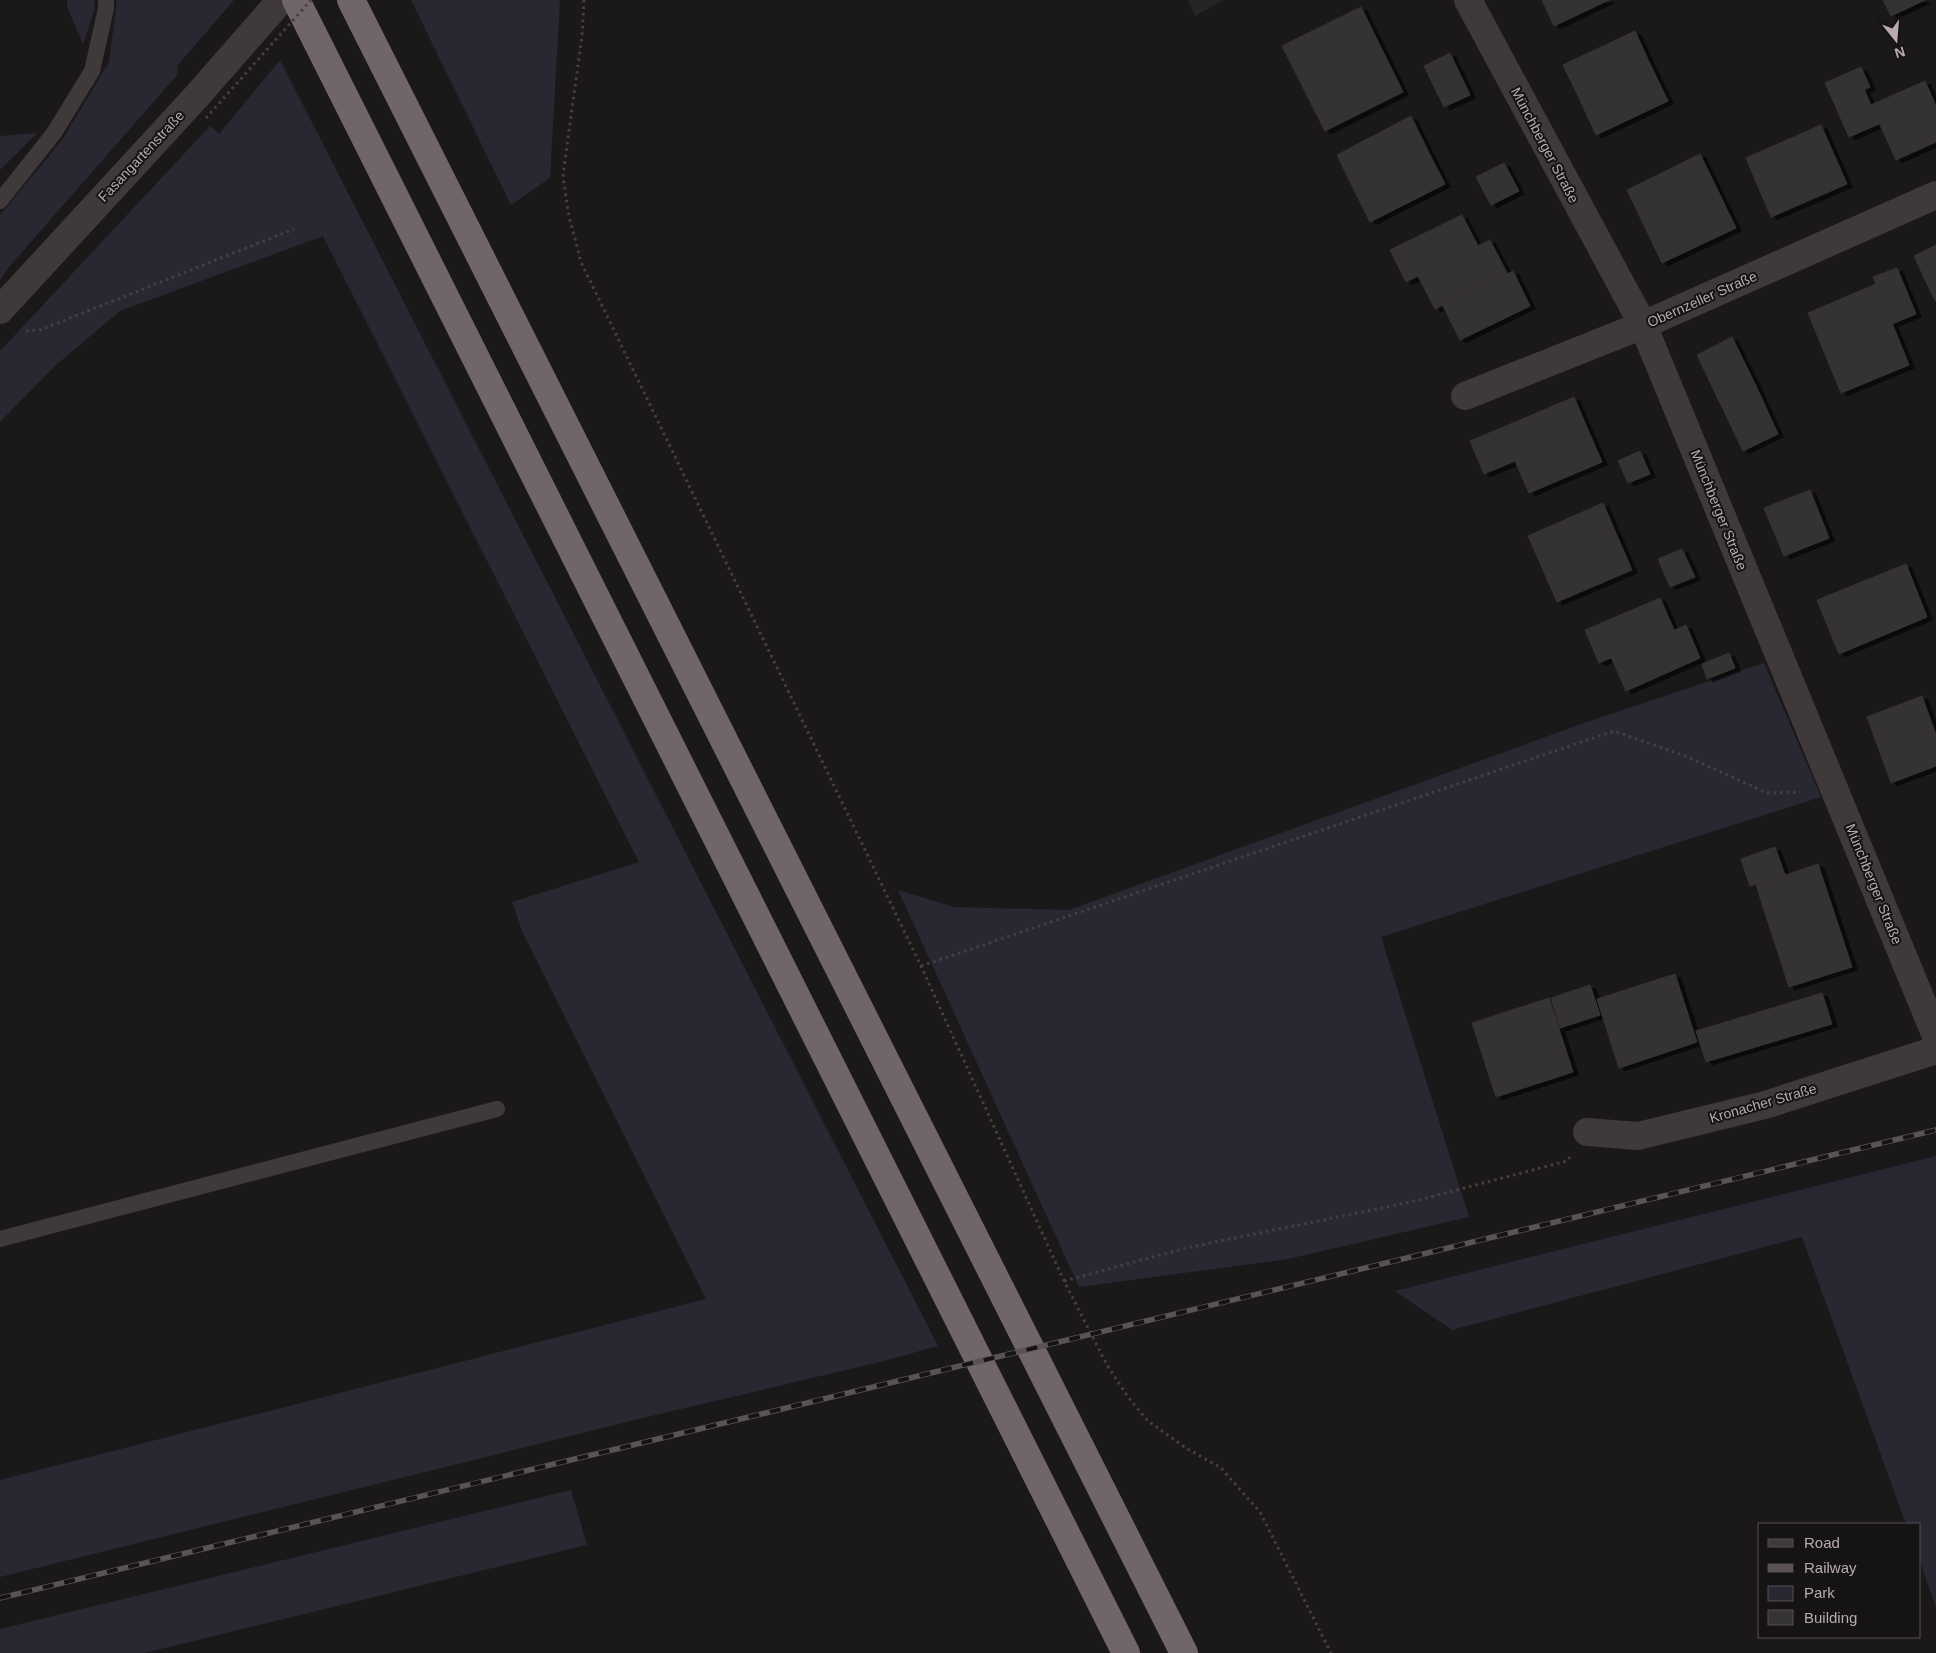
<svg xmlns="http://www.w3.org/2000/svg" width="1936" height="1653" font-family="Arial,sans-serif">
<defs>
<filter id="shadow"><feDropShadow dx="5.5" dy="3" stdDeviation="0" flood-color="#0009"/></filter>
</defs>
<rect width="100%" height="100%" fill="#1a1818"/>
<path fill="#272424" d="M 1188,0 L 1224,0 L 1195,16 Z"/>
<g fill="#292832">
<path d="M 67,0 L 94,0 L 95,8 L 83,44 L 67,7 Z"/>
<path d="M 117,0 L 234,0 L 177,66 L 178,74 L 8,268 L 0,280 L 0,215 L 62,140 L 109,62 Z"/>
<path d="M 411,0 L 560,0 L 550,178 L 511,205 Z"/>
<path d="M 280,60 L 938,1346 L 880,1362 L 647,1417 L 0,1577 L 0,1480 L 706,1299 L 522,931 L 512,902 L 639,862 L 323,236 L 120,311 L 56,365 L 0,422 L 0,351 L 210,126 L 219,134 Z"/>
<path d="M 37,133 L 0,170 L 0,136 Z"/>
<path d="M 1764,663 L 1821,797 L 1381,937 L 1469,1217 L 1288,1259 L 1079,1287 L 898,890 L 954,907 L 1069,910 L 1587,722 Z"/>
<path d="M 1936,1156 L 1936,1607 L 1920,1562 L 1920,1524 L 1906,1524 L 1802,1237 L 1452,1330 L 1395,1291 Z"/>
<path d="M 571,1490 L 587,1545 L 144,1653 L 0,1653 L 0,1629 Z"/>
</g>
<g fill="#363333" stroke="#363232" filter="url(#shadow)">
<path d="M 1542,0 L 1609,0 L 1554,26 Z"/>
<path d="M 1883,0 L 1925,0 L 1891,16 Z"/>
<path d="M 1361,7 L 1403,92 L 1325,131 L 1282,46 Z"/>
<path d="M 1635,31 L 1651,66 L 1580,100 L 1563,65 Z"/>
<path d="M 1450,53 L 1470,95 L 1444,107 L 1424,66 Z"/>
<path d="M 1651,66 L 1668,101 L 1596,135 L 1580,100 Z"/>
<path d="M 1861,67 L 1870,87 L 1834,103 L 1825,83 Z"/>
<path d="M 1925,81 L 1936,106 L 1936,142 L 1896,160 L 1871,105 Z"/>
<path d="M 1864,89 L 1879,124 L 1849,137 L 1834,103 Z"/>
<path d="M 1411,116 L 1428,151 L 1353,188 L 1337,155 Z"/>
<path d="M 1821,125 L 1847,184 L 1771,217 L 1746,158 Z"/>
<path d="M 1428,151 L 1445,184 L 1370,222 L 1353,188 Z"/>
<path d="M 1700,154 L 1736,228 L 1662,263 L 1627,190 Z"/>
<path d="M 1504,163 L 1512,178 L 1484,192 L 1476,177 Z"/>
<path d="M 1512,178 L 1519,191 L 1491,205 L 1484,192 Z"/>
<path d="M 1462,215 L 1478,246 L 1406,282 L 1390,250 Z"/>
<path d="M 1490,240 L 1507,273 L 1435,309 L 1418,276 Z"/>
<path d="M 1936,245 L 1936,300 L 1935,301 L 1914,256 Z"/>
<path d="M 1897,268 L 1916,314 L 1892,324 L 1873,277 Z"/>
<path d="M 1513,271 L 1530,306 L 1460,340 L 1443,306 Z"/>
<path d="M 1876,284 L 1909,365 L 1841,393 L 1808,313 Z"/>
<path d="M 1732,337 L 1756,386 L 1720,403 L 1697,355 Z"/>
<path d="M 1756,386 L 1778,434 L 1743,451 L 1720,403 Z"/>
<path d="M 1574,397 L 1588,430 L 1515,461 L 1501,428 Z"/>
<path d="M 1501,428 L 1515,461 L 1484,474 L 1470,441 Z"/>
<path d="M 1588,430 L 1602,462 L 1529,493 L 1515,461 Z"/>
<path d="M 1640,451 L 1650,474 L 1628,483 L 1618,461 Z"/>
<path d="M 1810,490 L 1829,538 L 1784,556 L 1764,508 Z"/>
<path d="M 1603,503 L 1618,538 L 1543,570 L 1528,536 Z"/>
<path d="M 1618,538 L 1632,570 L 1557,602 L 1543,570 Z"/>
<path d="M 1682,549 L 1695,577 L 1670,587 L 1658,559 Z"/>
<path d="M 1906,564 L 1927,617 L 1839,654 L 1817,600 Z"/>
<path d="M 1660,598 L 1674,630 L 1599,663 L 1585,630 Z"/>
<path d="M 1686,625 L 1700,658 L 1626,691 L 1611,657 Z"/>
<path d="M 1729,653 L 1735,668 L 1707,679 L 1702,664 Z"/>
<path d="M 1922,696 L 1936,735 L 1936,766 L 1891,783 L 1867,717 Z"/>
<path d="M 1775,847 L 1785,875 L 1750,886 L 1741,859 Z"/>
<path d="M 1818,864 L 1852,967 L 1789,987 L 1756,885 Z"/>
<path d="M 1675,974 L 1697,1042 L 1619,1068 L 1597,999 Z"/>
<path d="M 1590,985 L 1600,1015 L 1560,1028 L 1551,998 Z"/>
<path d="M 1822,993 L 1832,1024 L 1706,1062 L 1696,1031 Z"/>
<path d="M 1549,998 L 1573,1072 L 1496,1097 L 1472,1023 Z"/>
</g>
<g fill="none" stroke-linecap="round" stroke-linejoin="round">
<g stroke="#463f41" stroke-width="3" stroke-dasharray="2.5 4" stroke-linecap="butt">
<path d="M 584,0 L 582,36 L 563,175 L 568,212 L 581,262 L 921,966 L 1064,1281 L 1107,1365 L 1128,1397 L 1148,1421 L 1186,1448 L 1221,1468 L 1260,1512 L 1331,1653"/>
<path d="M 26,331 L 40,330 L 294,229"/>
<path d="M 921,966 L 1614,731 L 1688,757 L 1767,793 L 1800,792"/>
<path d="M 1064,1281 L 1186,1248 L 1411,1202 L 1567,1161 L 1570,1157"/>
</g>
<g stroke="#3f393a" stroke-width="16">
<path d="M 0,201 L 54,133 L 92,71 L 106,8 L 106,0"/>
<path d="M 0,1239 L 497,1109"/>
</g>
<g stroke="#3f393a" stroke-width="28">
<path d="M 1468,0 L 1643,325 L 1936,1036"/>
<path d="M 1465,396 L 1643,325 L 1936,195"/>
<path d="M 1587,1132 L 1638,1136 L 1765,1105 L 1936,1050"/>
</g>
<path stroke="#3f393a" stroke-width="28" d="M 0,310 L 196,97 L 281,0"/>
<g stroke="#706567" stroke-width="28">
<path d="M 296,0 L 1126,1653"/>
<path d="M 351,0 L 1184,1653"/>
</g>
<g stroke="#5a5254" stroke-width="5.5">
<path id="rail" d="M 0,1598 L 1936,1130"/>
</g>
<use href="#rail" stroke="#151313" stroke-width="4" stroke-dasharray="11" stroke-linecap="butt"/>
<path stroke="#463f41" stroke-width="3" stroke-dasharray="2.5 4" stroke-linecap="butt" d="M 206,118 L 311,0"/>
</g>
<g text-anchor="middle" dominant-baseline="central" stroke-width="4" stroke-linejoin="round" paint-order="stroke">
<g font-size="14" fill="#b9aaae" stroke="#151313">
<text transform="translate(1545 145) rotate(62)">Münchberger Straße</text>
<text transform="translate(141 156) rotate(-47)">Fasangartenstraße</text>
<text transform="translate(1702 299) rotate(-24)">Obernzeller Straße</text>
<text transform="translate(1719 510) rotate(68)">Münchberger Straße</text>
<text transform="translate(1874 884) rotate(68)">Münchberger Straße</text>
<text transform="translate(1763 1103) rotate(-16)">Kronacher Straße</text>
</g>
</g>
<rect x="1758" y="1523" width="162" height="115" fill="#151313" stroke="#574f51"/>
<rect x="1768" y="1539" width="25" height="8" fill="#3f393a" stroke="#574f51"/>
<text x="1804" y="1548" font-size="15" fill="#b9aaae">Road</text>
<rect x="1768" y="1564" width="25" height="8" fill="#5a5254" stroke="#574f51"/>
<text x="1804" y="1573" font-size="15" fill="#b9aaae">Railway</text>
<rect x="1768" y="1586" width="25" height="15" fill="#292832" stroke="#574f51"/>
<text x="1804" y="1598" font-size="15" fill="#b9aaae">Park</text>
<rect x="1768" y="1610" width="25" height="15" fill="#363333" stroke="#574f51"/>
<text x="1804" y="1623" font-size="15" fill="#b9aaae">Building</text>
<g transform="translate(1896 40) rotate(163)" stroke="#151313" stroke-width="4" paint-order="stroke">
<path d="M0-4L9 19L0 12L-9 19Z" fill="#b9aaae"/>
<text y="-8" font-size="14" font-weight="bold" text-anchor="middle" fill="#b9aaae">N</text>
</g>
</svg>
